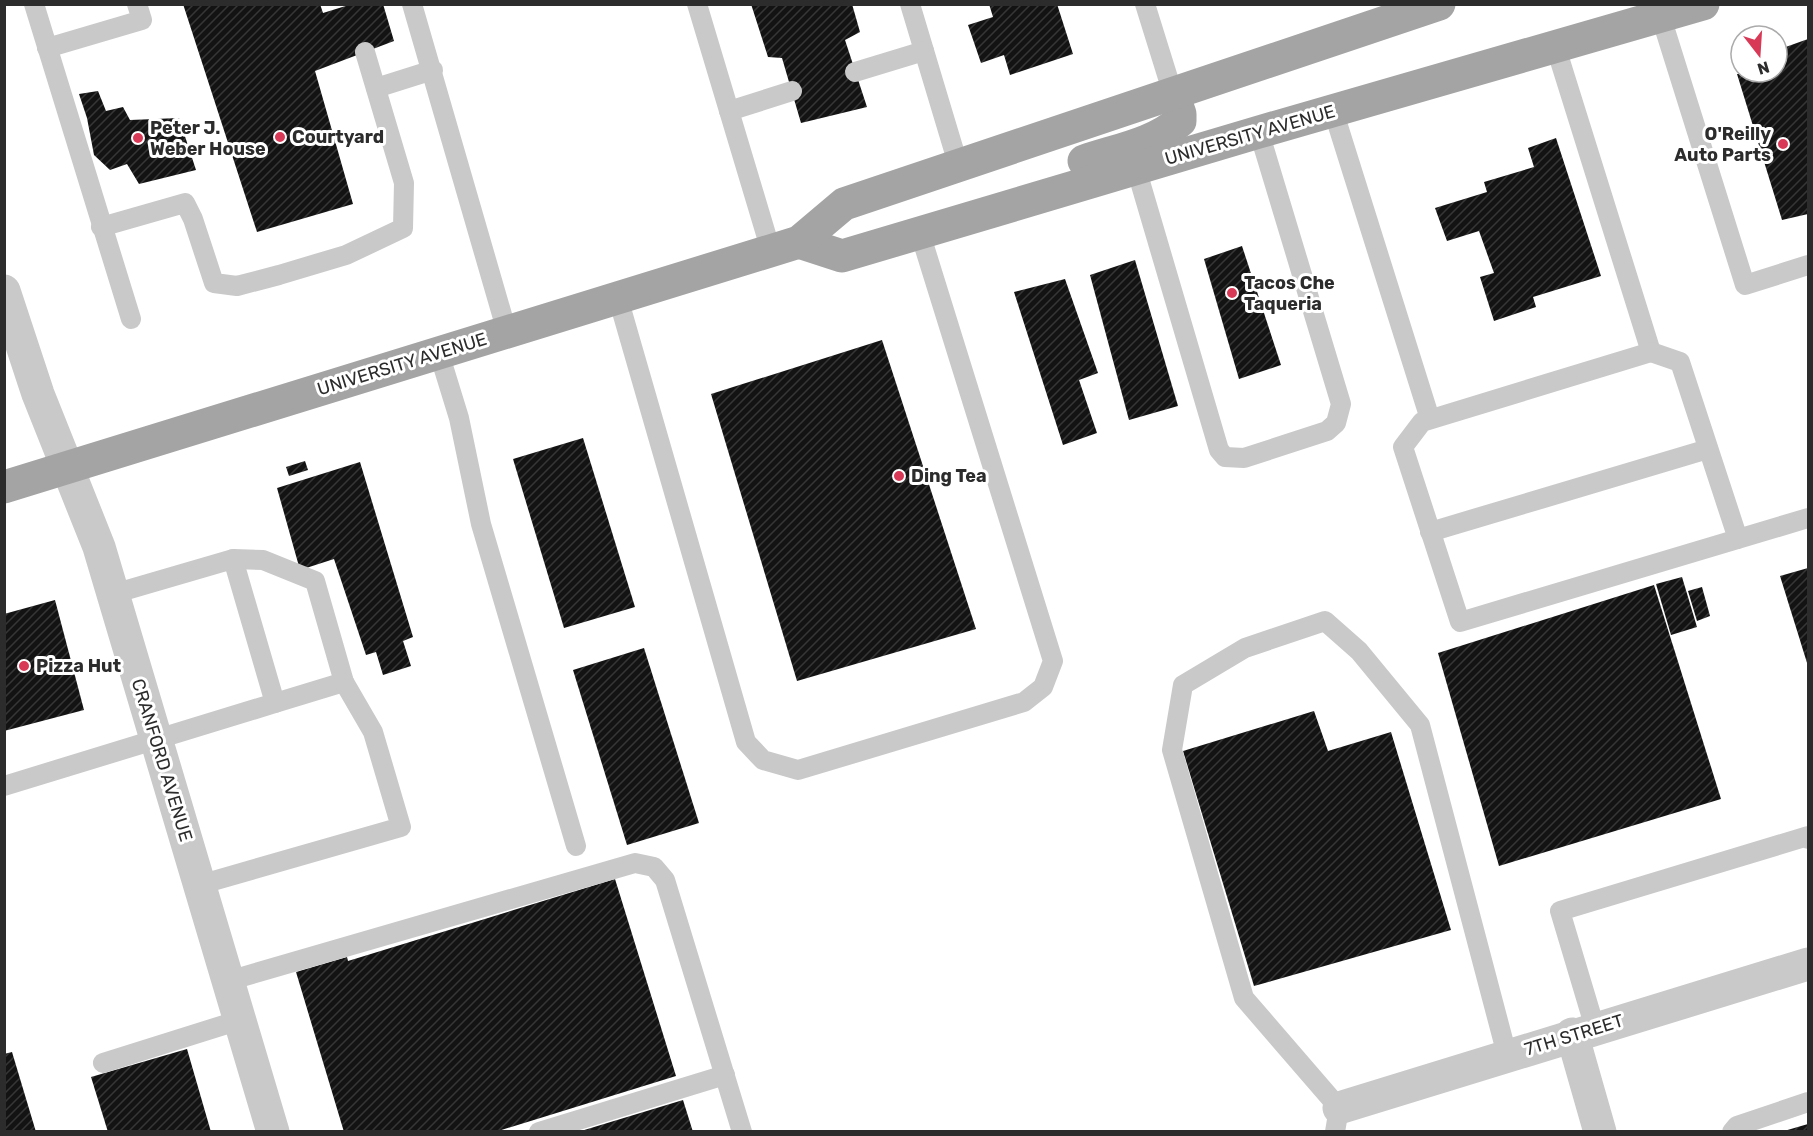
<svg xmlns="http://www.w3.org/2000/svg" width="1813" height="1136" font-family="Rubik,sans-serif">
<defs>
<pattern id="building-hatch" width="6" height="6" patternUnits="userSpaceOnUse" patternTransform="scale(1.5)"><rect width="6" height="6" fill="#131313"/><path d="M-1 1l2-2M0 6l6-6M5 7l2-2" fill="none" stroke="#363636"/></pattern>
</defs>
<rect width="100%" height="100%" fill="#fff"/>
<g fill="url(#building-hatch)">
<path d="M 183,4 L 320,4 L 323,13 L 352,4 L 383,4 L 394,41 L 315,71 L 353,204 L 257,232 Z"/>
<path d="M 751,4 L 852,4 L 860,32 L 845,40 L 867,107 L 801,123 L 782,58 L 768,57 Z"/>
<path d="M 989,4 L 1057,4 L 1073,54 L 1010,75 L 1004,55 L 981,63 L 968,25 L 993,17 Z"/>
<path d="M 1808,39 L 1808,214 L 1782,220 L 1737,74 L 1777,72 L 1777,50 Z"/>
<path d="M 98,91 L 106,111 L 123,107 L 130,120 L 179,118 L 196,170 L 139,184 L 127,164 L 110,170 L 94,155 L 87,118 L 79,94 Z"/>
<path d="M 1556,138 L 1601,276 L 1533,297 L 1536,307 L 1494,321 L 1480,277 L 1494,273 L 1479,231 L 1447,241 L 1435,208 L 1487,192 L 1484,182 L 1534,167 L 1528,148 Z"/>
<path d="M 1242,246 L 1281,365 L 1239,379 L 1204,259 Z"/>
<path d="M 1135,260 L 1178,406 L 1129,420 L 1090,275 Z"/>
<path d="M 1065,279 L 1098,373 L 1079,380 L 1097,433 L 1063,445 L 1014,292 Z"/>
<path d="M 882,340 L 976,629 L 797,681 L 711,394 Z"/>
<path d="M 583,438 L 635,607 L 564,628 L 513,459 Z"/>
<path d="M 305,461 L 308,470 L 289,476 L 286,467 Z"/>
<path d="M 360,462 L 413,637 L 403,641 L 411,666 L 383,675 L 376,652 L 366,655 L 334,559 L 300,570 L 277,488 Z"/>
<path d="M 1808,568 L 1808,666 L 1780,576 Z"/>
<path d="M 1682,577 L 1697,627 L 1671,635 L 1656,584 Z"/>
<path d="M 1654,585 L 1721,799 L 1499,866 L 1438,653 Z"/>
<path d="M 1702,587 L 1710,616 L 1697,621 L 1688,591 Z"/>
<path d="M 55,600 L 84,710 L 4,731 L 4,614 Z"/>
<path d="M 644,648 L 699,823 L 627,845 L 573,670 Z"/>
<path d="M 1314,711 L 1328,751 L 1391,732 L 1451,930 L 1254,986 L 1183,751 Z"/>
<path d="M 615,879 L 676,1076 L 495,1132 L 344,1132 L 296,972 L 347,957 L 348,961 Z"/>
<path d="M 187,1049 L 211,1132 L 108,1132 L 91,1077 Z"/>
<path d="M 12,1052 L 36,1132 L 4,1132 L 4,1054 Z"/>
<path d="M 683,1100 L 693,1132 L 581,1132 L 581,1131 Z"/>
<path d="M 1808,1124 L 1808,1132 L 1784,1132 L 1784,1131 Z"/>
</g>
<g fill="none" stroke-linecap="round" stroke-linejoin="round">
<g stroke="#c9c9c9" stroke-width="20">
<path d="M 34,4 L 131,319"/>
<path d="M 412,4 L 507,332"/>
<path d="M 697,4 L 771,251"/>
<path d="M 910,4 L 958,164"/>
<path d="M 1145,4 L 1173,94"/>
<path d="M 1661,17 L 1745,285 L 1808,265"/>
<path d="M 47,48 L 142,20 L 137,4"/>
<path d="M 1556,48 L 1651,352"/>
<path d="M 855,72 L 924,51"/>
<path d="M 376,88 L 433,70"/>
<path d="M 1333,110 L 1430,419"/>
<path d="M 729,111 L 792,91"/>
<path d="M 1136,168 L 1219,450 L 1225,457 L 1244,458 L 1327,431 L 1336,423 L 1341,404 L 1259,132"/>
<path d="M 101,227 L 185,203 L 193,219 L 214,283 L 237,286 L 279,275 L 346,255 L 403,228 L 404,183 L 365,52"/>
<path d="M 618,298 L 746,742 L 763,760 L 798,770 L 1024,702 L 1043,687 L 1053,661 L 920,233"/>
<path d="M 439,353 L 459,418 L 481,524 L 576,846"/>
<path d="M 1430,532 L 1708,449"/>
<path d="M 1738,539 L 1680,362 L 1651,352 L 1422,422 L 1403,447 L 1460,622 L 1808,518"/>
<path d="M 233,559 L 263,560 L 315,581 L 344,682 L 275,703"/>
<path d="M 4,786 L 275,703 L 233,559 L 113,594"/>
<path d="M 199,885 L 401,827 L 373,732 L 344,682"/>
<path d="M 228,981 L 635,863 L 654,867 L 665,880 L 742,1132"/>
<path d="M 1595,1028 L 1560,911 L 1808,836 L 1808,839"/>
<path d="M 103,1063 L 240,1020"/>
<path d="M 539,1132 L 725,1075"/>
<path d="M 1335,1132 L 1339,1108 L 1244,998 L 1172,750 L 1183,685 L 1245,648 L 1325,621 L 1359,651 L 1420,725 L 1507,1055"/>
<path d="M 1732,1132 L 1737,1126 L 1808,1102"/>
</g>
<g stroke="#c9c9c9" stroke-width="33">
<path d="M 4,291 L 38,394 L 99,547 L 273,1132"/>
<path d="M 1572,1034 L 1600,1132"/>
<path d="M 1339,1108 L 1808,964"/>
</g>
<g stroke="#a4a4a4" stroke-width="33">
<path d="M 1084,161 C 1116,150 1154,144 1180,121 L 1180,114 L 1173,94"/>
<path d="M 799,242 L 842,256 L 1259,132 L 1703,4"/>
<path d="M 4,487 L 799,242 L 844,204 L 1439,4"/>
</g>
</g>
<g fill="#d83956" stroke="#fff" stroke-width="2">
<circle cx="280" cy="137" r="6"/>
<circle cx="138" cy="138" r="6"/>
<circle cx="1783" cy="144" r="6"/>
<circle cx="1232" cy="293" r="6"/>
<circle cx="899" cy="476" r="6"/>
<circle cx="24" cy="666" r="6"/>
</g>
<g text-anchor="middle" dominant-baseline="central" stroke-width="6" stroke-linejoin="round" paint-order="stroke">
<g font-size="18" font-weight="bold" fill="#2c2c2c" stroke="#fff" text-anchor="start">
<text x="150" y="128">Peter J.<tspan x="150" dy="21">Weber House</tspan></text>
<text x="1771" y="134" text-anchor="end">O'Reilly<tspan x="1771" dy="21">Auto Parts</tspan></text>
<text x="292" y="137">Courtyard</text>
<text x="1244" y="283">Tacos Che<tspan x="1244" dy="21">Taqueria</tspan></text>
<text x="911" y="476">Ding Tea</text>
<text x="36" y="666">Pizza Hut</text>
</g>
<g font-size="18" fill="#2c2c2c" stroke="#fff">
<text transform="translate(1250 135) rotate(-16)">UNIVERSITY AVENUE</text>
<text transform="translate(402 364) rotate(-17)">UNIVERSITY AVENUE</text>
<text transform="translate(162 760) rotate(73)">CRANFORD AVENUE</text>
<text transform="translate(1574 1035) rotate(-17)">7TH STREET</text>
</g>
</g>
<rect width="1813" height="1136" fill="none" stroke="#2c2c2c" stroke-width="12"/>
<g transform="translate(1759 54) rotate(163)"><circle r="28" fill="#ffffff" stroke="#ababab" stroke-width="1.5"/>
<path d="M0-4.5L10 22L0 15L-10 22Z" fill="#d83956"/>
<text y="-9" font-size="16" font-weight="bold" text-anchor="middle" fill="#2c2c2c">N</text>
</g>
</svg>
